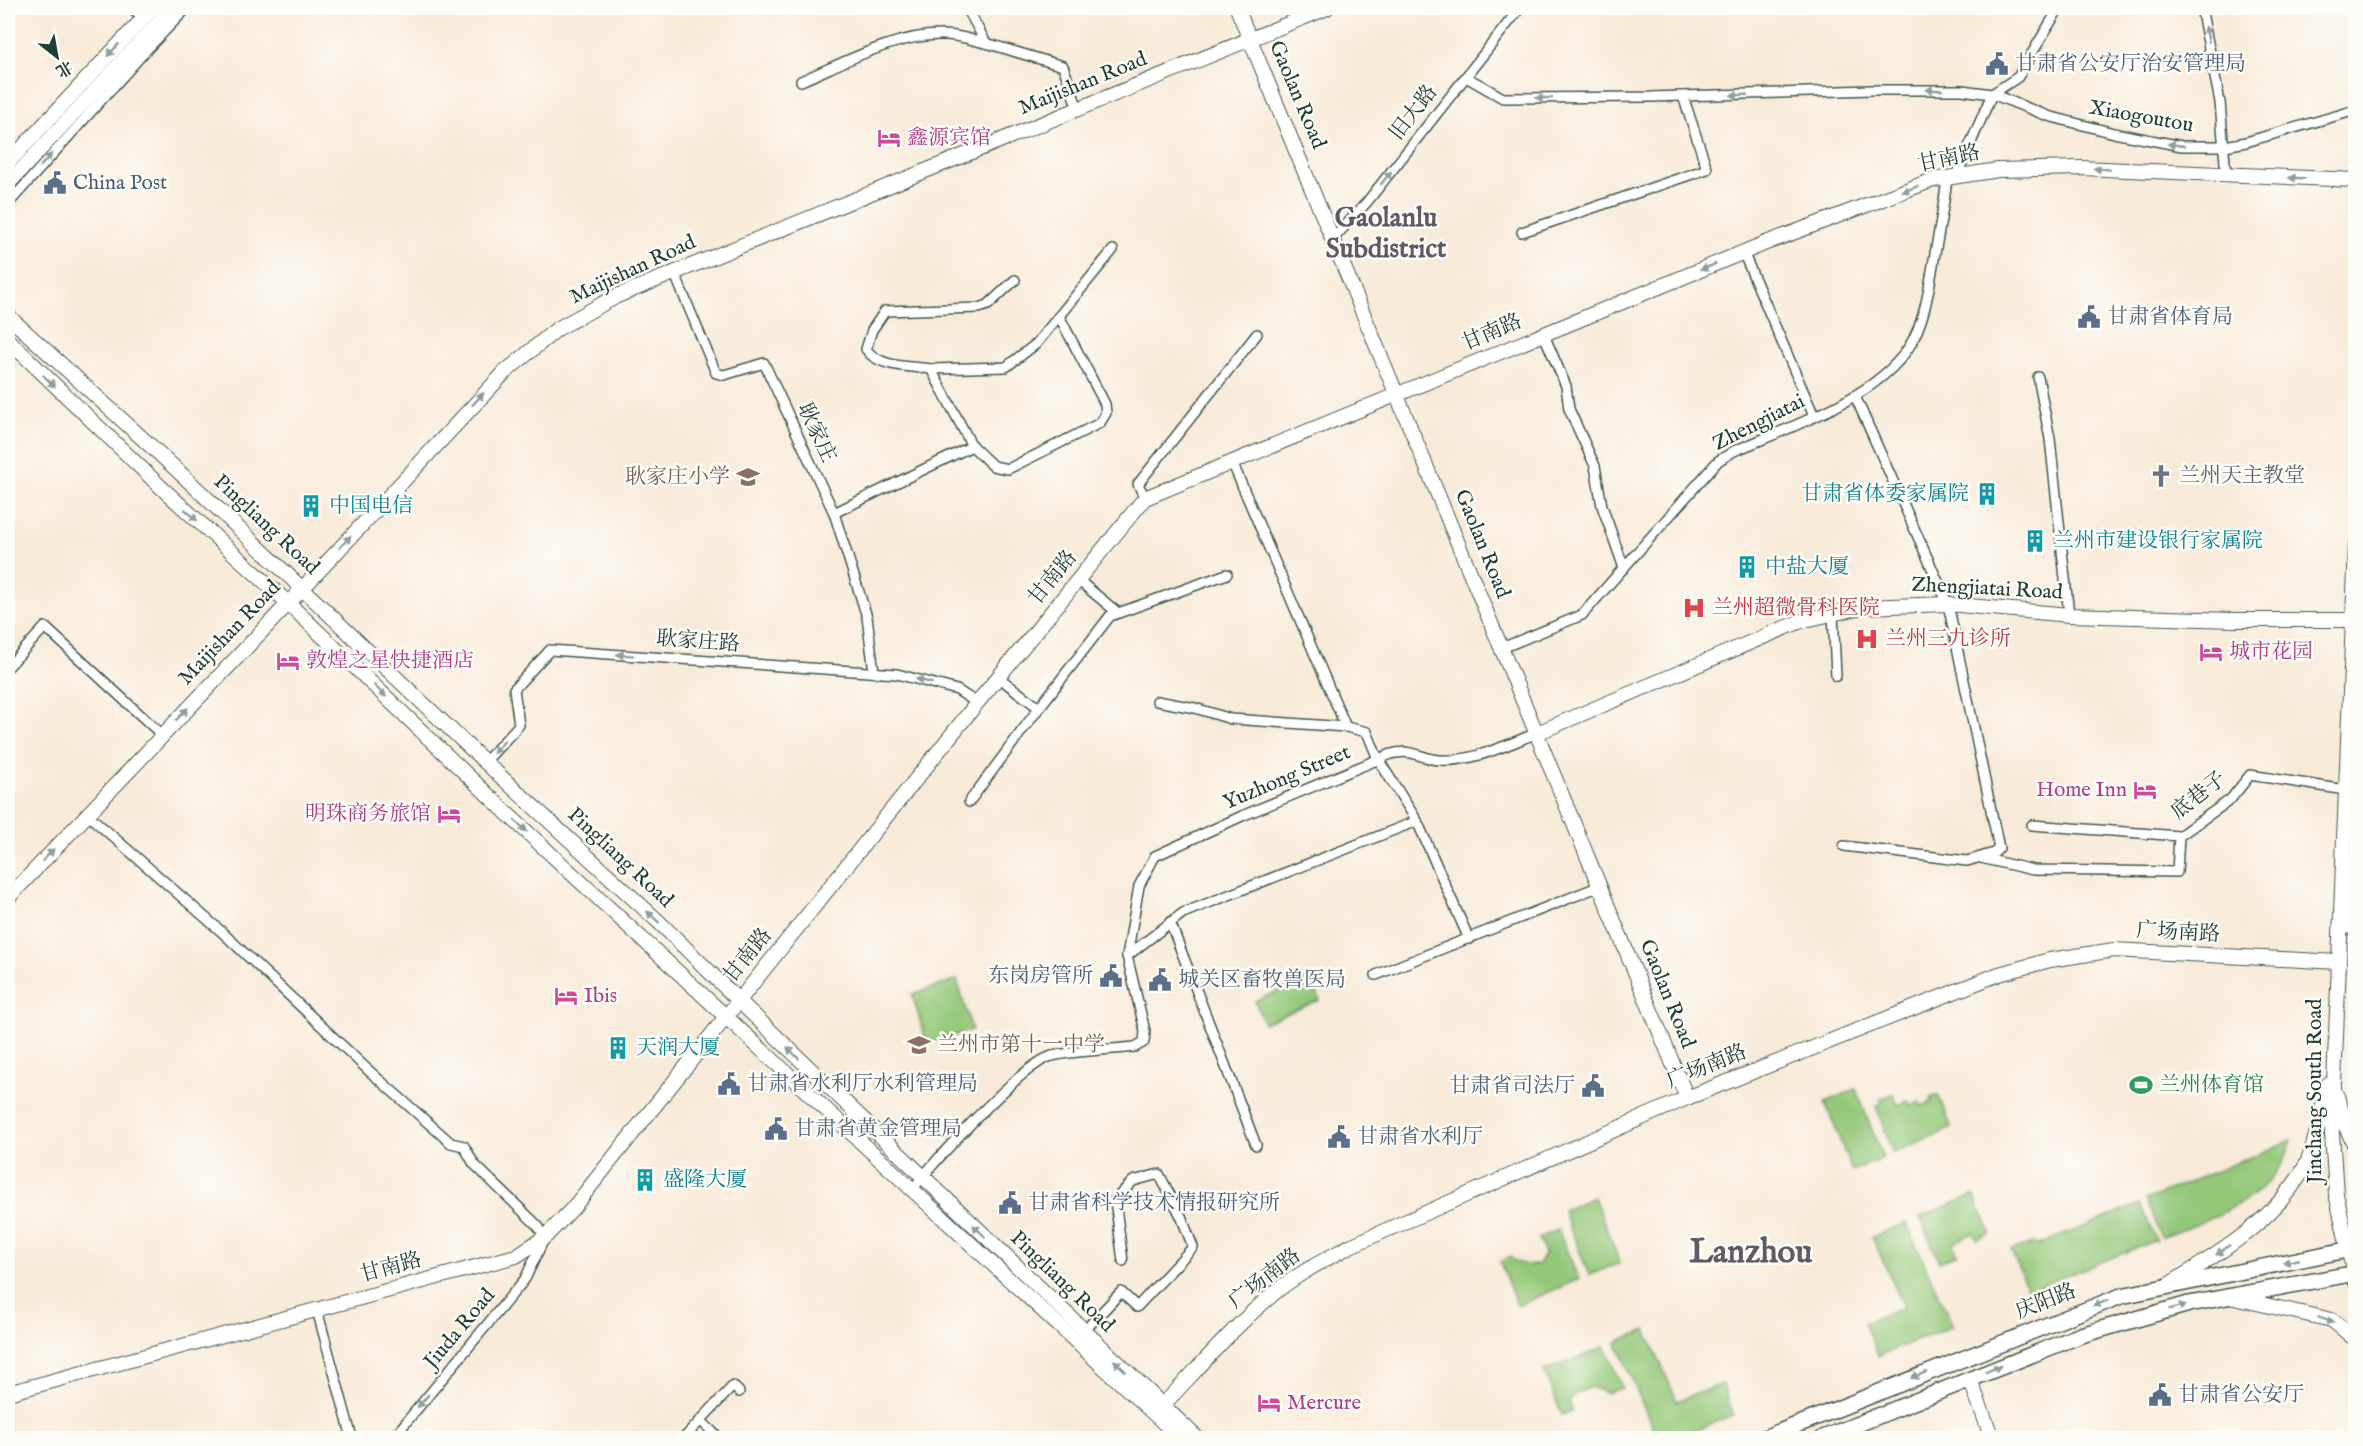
<svg xmlns="http://www.w3.org/2000/svg" width="2363" height="1446" font-family="'IM FELL English','Noto Serif SC',serif">
<rect width="100%" height="100%" fill="#fdfcf7"/>
<filter id="ink" filterUnits="userSpaceOnUse"><feTurbulence type="fractalNoise" baseFrequency=".0167" numOctaves="2"/><feDisplacementMap in="SourceGraphic" scale="12" xChannelSelector="R" yChannelSelector="G"/><feConvolveMatrix kernelMatrix="1 2 1 2 8 2 1 2 1" color-interpolation-filters="sRGB"/></filter>
<filter id="wash" filterUnits="userSpaceOnUse"><feTurbulence type="fractalNoise" baseFrequency=".008" numOctaves="4" result="noise"/><feDisplacementMap in="SourceGraphic" scale="24" xChannelSelector="R" yChannelSelector="G"/><feGaussianBlur stdDeviation="1.35" result="paint"/><feColorMatrix in="noise" values="0 0 0 0 0 0 0 0 0 0 0 0 0 0 0 0 0 1.4 0 .05"/><feComposite in="paint" operator="in"/></filter>
<g filter="url(#wash)">
<rect width="100%" height="100%" fill="#f8ead8"/>
<g fill="#94c879" stroke="#5a8256" stroke-width="1.5">
<path d="M 1311,977 L 1320,1000 L 1264,1023 L 1255,1001 Z"/>
<path d="M 957,980 L 972,1030 L 927,1044 L 912,994 Z"/>
<path d="M 1856,1089 L 1883,1158 L 1852,1171 L 1825,1102 Z"/>
<path d="M 1893,1094 L 1898,1105 L 1908,1101 L 1911,1106 L 1919,1102 L 1922,1106 L 1932,1102 L 1931,1098 L 1938,1095 L 1952,1128 L 1893,1153 L 1876,1106 L 1882,1103 L 1880,1099 Z"/>
<path d="M 2292,1140 C 2276,1199 2212,1218 2161,1238 L 2146,1200 Z"/>
<path d="M 1974,1195 L 1991,1234 L 1977,1239 L 1973,1233 L 1952,1243 L 1957,1254 L 1939,1262 L 1920,1217 Z"/>
<path d="M 1594,1197 L 1620,1263 L 1589,1275 L 1563,1210 Z"/>
<path d="M 2140,1204 L 2156,1240 L 2028,1291 L 2011,1250 L 2033,1243 L 2038,1245 Z"/>
<path d="M 1906,1223 L 1953,1326 L 1878,1356 L 1864,1323 L 1904,1307 L 1872,1237 Z"/>
<path d="M 1558,1230 L 1579,1279 L 1517,1306 L 1500,1262 L 1510,1257 C 1518,1265 1527,1265 1538,1265 L 1545,1253 L 1538,1238 Z"/>
<path d="M 1646,1330 L 1677,1401 L 1722,1384 L 1733,1415 L 1675,1438 L 1657,1438 L 1616,1342 Z"/>
<path d="M 1605,1347 L 1622,1388 L 1606,1393 L 1591,1387 L 1576,1394 L 1569,1401 L 1572,1411 L 1562,1415 L 1544,1371 Z"/>
</g>
</g>
<g filter="url(#ink)">
<g fill="none" stroke-linecap="round" stroke-linejoin="round">
<g stroke="#40574d" stroke-width="12">
<g id="street">
<path d="M 132,8 L 143,18"/>
<path d="M 967,8 L 986,43 L 1063,66 L 1078,109"/>
<path d="M 2201,8 L 2220,102 L 2226,175"/>
<path d="M 1466,77 L 1503,98 L 1650,97 L 1871,90 L 1962,90 L 1992,94 L 2048,116 L 2114,133 L 2182,146 L 2225,146 L 2246,142 L 2356,110"/>
<path d="M 801,81 C 843,63 898,33 944,35 C 958,35 972,40 986,43"/>
<path d="M 1956,177 L 1992,94 L 2018,77 L 2059,8"/>
<path d="M 8,204 L 150,46 L 187,8"/>
<path d="M 1522,232 L 1707,169 L 1683,96"/>
<path d="M 1334,238 L 1367,202 L 1520,8"/>
<path d="M 1743,252 L 1814,416"/>
<path d="M 674,272 L 716,373 L 724,375 L 764,363 L 834,513 L 867,617 L 874,672"/>
<path d="M 1544,335 L 1566,386 L 1569,409 L 1595,466 L 1602,506 L 1624,568"/>
<path d="M 931,369 L 1006,367 L 1036,344 L 1113,250"/>
<path d="M 2038,377 L 2050,439 L 2069,615"/>
<path d="M 972,446 L 993,466 L 1008,469 L 1100,423 L 1106,413 L 1105,404 L 1059,316"/>
<path d="M 1232,462 L 1346,727 L 1367,732 L 1378,759 L 1417,821 L 1469,939"/>
<path d="M 1145,498 L 1138,484 L 1257,334"/>
<path d="M 834,513 L 972,446 L 931,369 C 911,366 878,368 866,349 L 872,330 L 885,311 L 979,308 L 988,305 L 1015,280"/>
<path d="M 1078,580 L 1118,613"/>
<path d="M 1833,613 L 1836,676"/>
<path d="M 1502,648 L 1582,615 L 1718,461 L 1734,451 C 1788,428 1877,398 1909,347 C 1925,321 1929,289 1934,259 C 1939,232 1944,205 1947,178"/>
<path d="M 8,667 L 45,627 L 162,735"/>
<path d="M 998,677 L 1039,708 L 1110,616 L 1227,574"/>
<path d="M 1157,701 L 1195,708 L 1231,719 L 1346,727"/>
<path d="M 485,762 L 519,725 L 514,689 L 550,650 L 897,674 L 957,690 L 977,703"/>
<path d="M 969,802 L 1039,708"/>
<path d="M 87,814 L 223,933 L 367,1069 L 451,1143 L 464,1146 L 474,1164 L 538,1226 L 545,1237 L 525,1279 L 393,1438"/>
<path d="M 2032,825 L 2179,836 L 2230,800 L 2250,775 L 2346,790"/>
<path d="M 1844,846 L 1967,861 L 1994,853 L 1999,848 L 1948,604 L 1855,396"/>
<path d="M 1981,858 L 2033,870 L 2177,872 L 2179,836"/>
<path d="M 1170,922 L 1256,1145"/>
<path d="M 2341,931 L 2356,927"/>
<path d="M 1127,956 L 1139,886 L 1155,856 L 1242,816 L 1391,754 C 1415,748 1419,759 1440,760 C 1474,762 1506,745 1537,733"/>
<path d="M 1376,975 L 1600,886"/>
<path d="M 913,1189 C 934,1161 1022,1064 1052,1056 C 1077,1050 1109,1050 1135,1047 L 1144,1042 L 1145,1031 L 1127,956 L 1183,913 L 1417,821"/>
<path d="M 317,1310 L 352,1438"/>
<path d="M 1084,1331 L 1121,1292 L 1137,1307 L 1193,1247 L 1181,1216 L 1159,1174 L 1133,1181 L 1115,1200 L 1123,1261"/>
<path d="M 701,1421 L 719,1438"/>
<path d="M 684,1438 L 733,1386 L 739,1392"/>
</g>
</g>
<g stroke="#40574d" stroke-width="16">
<g id="secondary">
<path d="M 1237,8 L 1687,1098"/>
<path d="M 8,163 L 153,8"/>
<path d="M 8,184 L 172,8"/>
<path d="M 8,316 L 176,469 L 485,762 L 660,923 L 739,1001 L 1197,1438"/>
<path d="M 8,340 L 165,491 L 288,603 L 513,819 L 1180,1438"/>
<path d="M 2356,546 L 2332,1133 L 2336,1194 L 2356,1283"/>
<path d="M 1537,733 L 1801,621 L 1862,607 L 1948,604 L 2069,615 L 2234,620 L 2352,620"/>
<path d="M 8,898 L 303,588 L 505,372 L 557,329 L 617,296 L 1327,8"/>
<path d="M 2342,929 L 2356,906"/>
<path d="M 2338,1096 L 2345,1125 L 2356,1148"/>
<path d="M 2168,1285 C 2220,1253 2276,1220 2306,1165 C 2315,1148 2323,1105 2328,1084"/>
<path d="M 2230,1297 L 2332,1320 L 2356,1340"/>
<path d="M 1970,1379 L 1992,1438"/>
<path d="M 8,1393 L 516,1256 L 545,1237 L 573,1208 L 977,703 L 1145,498 L 1766,243 L 1933,180 L 1998,170 L 2081,168 L 2356,180"/>
<path d="M 1162,1406 C 1198,1369 1232,1328 1272,1295 C 1295,1275 1323,1261 1350,1246 L 1687,1098 L 1999,974 L 2050,960 L 2114,950 L 2338,962"/>
</g>
</g>
<g stroke="#40574d" stroke-width="18">
<g id="primary">
<path d="M 1764,1438 L 2121,1296 L 2356,1248"/>
<path d="M 1823,1438 L 2081,1335 L 2189,1304 L 2356,1273"/>
</g>
</g>
<use href="#street" stroke="#fff" stroke-width="9"/>
<use href="#secondary" stroke="#fff" stroke-width="14"/>
<use href="#primary" stroke="#fff" stroke-width="15"/>
</g>
<defs><path id="oneway-solid" d="M-6-.8H1V-3.2L6.5 0L1 3.2V.8H-6Z" transform="scale(1.5)"/></defs>
<g fill="#8f9e9a">
<use href="#oneway-solid" transform="translate(2207 34) rotate(-103)"/>
<use href="#oneway-solid" transform="translate(113 50) rotate(133)"/>
<use href="#oneway-solid" transform="translate(1934 90) rotate(180)"/>
<use href="#oneway-solid" transform="translate(1739 95) rotate(178)"/>
<use href="#oneway-solid" transform="translate(1544 98) rotate(180)"/>
<use href="#oneway-solid" transform="translate(2176 145) rotate(-172)"/>
<use href="#oneway-solid" transform="translate(46 160) rotate(-48)"/>
<use href="#oneway-solid" transform="translate(2102 169) rotate(-177)"/>
<use href="#oneway-solid" transform="translate(1386 178) rotate(-51)"/>
<use href="#oneway-solid" transform="translate(2297 178) rotate(-178)"/>
<use href="#oneway-solid" transform="translate(1910 189) rotate(160)"/>
<use href="#oneway-solid" transform="translate(1708 267) rotate(158)"/>
<use href="#oneway-solid" transform="translate(49 381) rotate(44)"/>
<use href="#oneway-solid" transform="translate(478 399) rotate(-47)"/>
<use href="#oneway-solid" transform="translate(191 515) rotate(42)"/>
<use href="#oneway-solid" transform="translate(345 542) rotate(-47)"/>
<use href="#oneway-solid" transform="translate(625 655) rotate(-176)"/>
<use href="#oneway-solid" transform="translate(924 681) rotate(-165)"/>
<use href="#oneway-solid" transform="translate(380 691) rotate(44)"/>
<use href="#oneway-solid" transform="translate(182 714) rotate(-46)"/>
<use href="#oneway-solid" transform="translate(499 747) rotate(132)"/>
<use href="#oneway-solid" transform="translate(521 826) rotate(43)"/>
<use href="#oneway-solid" transform="translate(48 855) rotate(-46)"/>
<use href="#oneway-solid" transform="translate(653 917) rotate(-137)"/>
<use href="#oneway-solid" transform="translate(793 1053) rotate(-136)"/>
<use href="#oneway-solid" transform="translate(979 1231) rotate(-136)"/>
<use href="#oneway-solid" transform="translate(2223 1250) rotate(143)"/>
<use href="#oneway-solid" transform="translate(2291 1261) rotate(169)"/>
<use href="#oneway-solid" transform="translate(2101 1303) rotate(159)"/>
<use href="#oneway-solid" transform="translate(2178 1307) rotate(-15)"/>
<use href="#oneway-solid" transform="translate(2326 1320) rotate(19)"/>
<use href="#oneway-solid" transform="translate(1120 1366) rotate(-136)"/>
<use href="#oneway-solid" transform="translate(1993 1369) rotate(-23)"/>
<use href="#oneway-solid" transform="translate(1919 1375) rotate(158)"/>
<use href="#oneway-solid" transform="translate(423 1401) rotate(130)"/>
</g>
</g>
<defs>
<g id="civic-bare" transform="scale(1.8)"><path d="M-.6-6.5H3V-4.5H.6V-3L4-1V1h2V6H-6V1h2V-1L-.6-3ZM-1.2 2.5V6h2.4V2.5Z" fill="#5c6f8a" stroke="#fdfcf7" stroke-width="2.5" paint-order="stroke"/></g>
<g id="hotel-bare" transform="scale(1.8)"><path d="M-6-4.5h1.5V1H6V5H4.5V3h-9V5H-6ZM-4 0a1.8 1.8 0 1 1 3.6 0ZM.5 0V-2.5h3Q6-2.5 6 0Z" fill="#d1479c" stroke="#fdfcf7" stroke-width="2.5" paint-order="stroke"/></g>
<g id="church-bare" transform="scale(1.8)"><path d="M-1.2-6h2.4v3.5h3.3v2.4h-3.3V6h-2.4V-.1h-3.3v-2.4h3.3Z" fill="#6b7280" stroke="#fdfcf7" stroke-width="2.5" paint-order="stroke"/></g>
<g id="school-bare" transform="scale(1.8)"><path d="M0-5L7-2L0 1L-7-2ZM-4 1L0 2.5L4 1V4Q0 6-4 4Z" fill="#8d6e63" stroke="#fdfcf7" stroke-width="2.5" paint-order="stroke"/></g>
<g id="building-bare" transform="scale(1.8)"><path d="M-4-6H4V6H1V3H-1V6H-4ZM-2.5-4.3h1.7v1.8h-1.7ZM.8-4.3h1.7v1.8H.8ZM-2.5-1h1.7V.8h-1.7ZM.8-1h1.7V.8H.8Z" fill="#0f9aa8" stroke="#fdfcf7" stroke-width="2.5" paint-order="stroke"/></g>
<g id="hospital-bare" transform="scale(1.8)"><path d="M-5-5h3v3.5h4V-5h3V5h-3V1.5h-4V5h-3Z" fill="#e0444e" stroke="#fdfcf7" stroke-width="2.5" paint-order="stroke"/></g>
<g id="stadium-bare" transform="scale(1.8)"><path d="M0-5a6.5 5 0 1 0 0 10a6.5 5 0 1 0 0-10ZM-3.5-1.8h7v3.6h-7Z" fill="#2e9e5b" stroke="#fdfcf7" stroke-width="2.5" paint-order="stroke"/></g>
</defs>
<g fill-rule="evenodd">
<use href="#civic-bare" x="1997" y="64"/>
<use href="#hotel-bare" x="889" y="138"/>
<use href="#civic-bare" x="55" y="183"/>
<use href="#civic-bare" x="2089" y="317"/>
<use href="#church-bare" x="2161" y="476"/>
<use href="#school-bare" x="748" y="477"/>
<use href="#building-bare" x="1987" y="494"/>
<use href="#building-bare" x="311" y="506"/>
<use href="#building-bare" x="2035" y="541"/>
<use href="#building-bare" x="1747" y="567"/>
<use href="#hospital-bare" x="1694" y="608"/>
<use href="#hospital-bare" x="1867" y="639"/>
<use href="#hotel-bare" x="2211" y="652"/>
<use href="#hotel-bare" x="288" y="661"/>
<use href="#hotel-bare" x="2145" y="790"/>
<use href="#hotel-bare" x="449" y="814"/>
<use href="#civic-bare" x="1111" y="976"/>
<use href="#civic-bare" x="1160" y="980"/>
<use href="#hotel-bare" x="566" y="996"/>
<use href="#school-bare" x="919" y="1045"/>
<use href="#building-bare" x="618" y="1048"/>
<use href="#civic-bare" x="729" y="1084"/>
<use href="#stadium-bare" x="2141" y="1085"/>
<use href="#civic-bare" x="1593" y="1086"/>
<use href="#civic-bare" x="776" y="1129"/>
<use href="#civic-bare" x="1339" y="1137"/>
<use href="#building-bare" x="645" y="1180"/>
<use href="#civic-bare" x="1010" y="1203"/>
<use href="#civic-bare" x="2160" y="1395"/>
<use href="#hotel-bare" x="1269" y="1403"/>
</g>
<g text-anchor="middle" dominant-baseline="central" stroke-width="5" stroke-linejoin="round" paint-order="stroke">
<g font-size="21" fill="#4e5e75" stroke="#fdfcf7" text-anchor="start">
<text x="2015" y="64">甘肃省公安厅治安管理局</text>
<text x="73" y="183">China Post</text>
<text x="2107" y="317">甘肃省体育局</text>
<text x="1093" y="976" text-anchor="end">东岗房管所</text>
<text x="1178" y="980">城关区畜牧兽医局</text>
<text x="747" y="1084">甘肃省水利厅水利管理局</text>
<text x="1575" y="1086" text-anchor="end">甘肃省司法厅</text>
<text x="794" y="1129">甘肃省黄金管理局</text>
<text x="1357" y="1137">甘肃省水利厅</text>
<text x="1028" y="1203">甘肃省科学技术情报研究所</text>
<text x="2178" y="1395">甘肃省公安厅</text>
</g>
<g font-size="21" fill="#1f3d34" stroke="#fdfcf7">
<text transform="translate(1083 84) rotate(-22)">Maijishan Road</text>
<text transform="translate(1297 95) rotate(67)">Gaolan Road</text>
<text transform="translate(1414 113) rotate(-52)">旧大路</text>
<text transform="translate(2141 117) rotate(10)">Xiaogoutou</text>
<text transform="translate(1949 159) rotate(-12)">甘南路</text>
<text transform="translate(633 270) rotate(-25)">Maijishan Road</text>
<text transform="translate(1492 333) rotate(-23)">甘南路</text>
<text transform="translate(1759 423) rotate(-27)">Zhengjiatai</text>
<text transform="translate(816 433) rotate(65)">耿家庄</text>
<text transform="translate(266 525) rotate(43)">Pingliang Road</text>
<text transform="translate(1482 544) rotate(68)">Gaolan Road</text>
<text transform="translate(1053 578) rotate(-51)">甘南路</text>
<text transform="translate(1987 589) rotate(3)">Zhengjiatai Road</text>
<text transform="translate(230 633) rotate(-46)">Maijishan Road</text>
<text transform="translate(698 642) rotate(4)">耿家庄路</text>
<text transform="translate(1287 778) rotate(-23)">Yuzhong Street</text>
<text transform="translate(2199 796) rotate(-38)">底巷子</text>
<text transform="translate(620 858) rotate(43)">Pingliang Road</text>
<text transform="translate(2178 933) rotate(3)">广场南路</text>
<text transform="translate(748 956) rotate(-51)">甘南路</text>
<text transform="translate(1667 994) rotate(68)">Gaolan Road</text>
<text transform="translate(1707 1067) rotate(-22)">广场南路</text>
<text transform="translate(2315 1091) rotate(-90)">Jinchang South Road</text>
<text transform="translate(391 1268) rotate(-15)">甘南路</text>
<text transform="translate(1265 1279) rotate(-38)">广场南路</text>
<text transform="translate(1062 1282) rotate(44)">Pingliang Road</text>
<text transform="translate(2046 1302) rotate(-21)">庆阳路</text>
<text transform="translate(460 1329) rotate(-50)">Jiuda Road</text>
</g>
<g font-size="21" fill="#b23c85" stroke="#fdfcf7" text-anchor="start">
<text x="907" y="138">鑫源宾馆</text>
<text x="2229" y="652">城市花园</text>
<text x="306" y="661">敦煌之星快捷酒店</text>
<text x="2127" y="790" text-anchor="end">Home Inn</text>
<text x="431" y="814" text-anchor="end">明珠商务旅馆</text>
<text x="584" y="996">Ibis</text>
<text x="1287" y="1403">Mercure</text>
</g>
<g font-size="21" fill="#5b616d" stroke="#fdfcf7" text-anchor="start">
<text x="2179" y="476">兰州天主教堂</text>
</g>
<g font-size="21" fill="#785e54" stroke="#fdfcf7" text-anchor="end">
<text x="730" y="477">耿家庄小学</text>
<text x="937" y="1045" text-anchor="start">兰州市第十一中学</text>
</g>
<g font-size="21" fill="#0d838f" stroke="#fdfcf7" text-anchor="start">
<text x="1969" y="494" text-anchor="end">甘肃省体委家属院</text>
<text x="329" y="506">中国电信</text>
<text x="2053" y="541">兰州市建设银行家属院</text>
<text x="1765" y="567">中盐大厦</text>
<text x="636" y="1048">天润大厦</text>
<text x="663" y="1180">盛隆大厦</text>
</g>
<g font-size="21" fill="#be3a42" stroke="#fdfcf7" text-anchor="start">
<text x="1712" y="608">兰州超微骨科医院</text>
<text x="1885" y="639">兰州三九诊所</text>
</g>
<g font-size="21" fill="#27864d" stroke="#fdfcf7" text-anchor="start">
<text x="2159" y="1085">兰州体育馆</text>
</g>
<g font-size="27" font-weight="bold" fill="#605a65" stroke="#fdfcf7">
<text x="1386" y="219">Gaolanlu<tspan x="1386" dy="31">Subdistrict</tspan></text>
</g>
<g font-size="33" font-weight="bold" fill="#605a65" stroke="#fdfcf7">
<text x="1751" y="1253">Lanzhou</text>
</g>
</g>
<rect width="2363" height="1446" fill="none" stroke="#fdfcf7" stroke-width="30"/>
<g transform="translate(57 57) rotate(149)" stroke="#fdfcf7" stroke-width="4.5" paint-order="stroke">
<path d="M0-4.5L10 22L0 15L-10 22Z" fill="#1f3d34"/>
<text y="-9" font-size="16" font-weight="bold" text-anchor="middle" fill="#1f3d34">北</text>
</g>
</svg>
